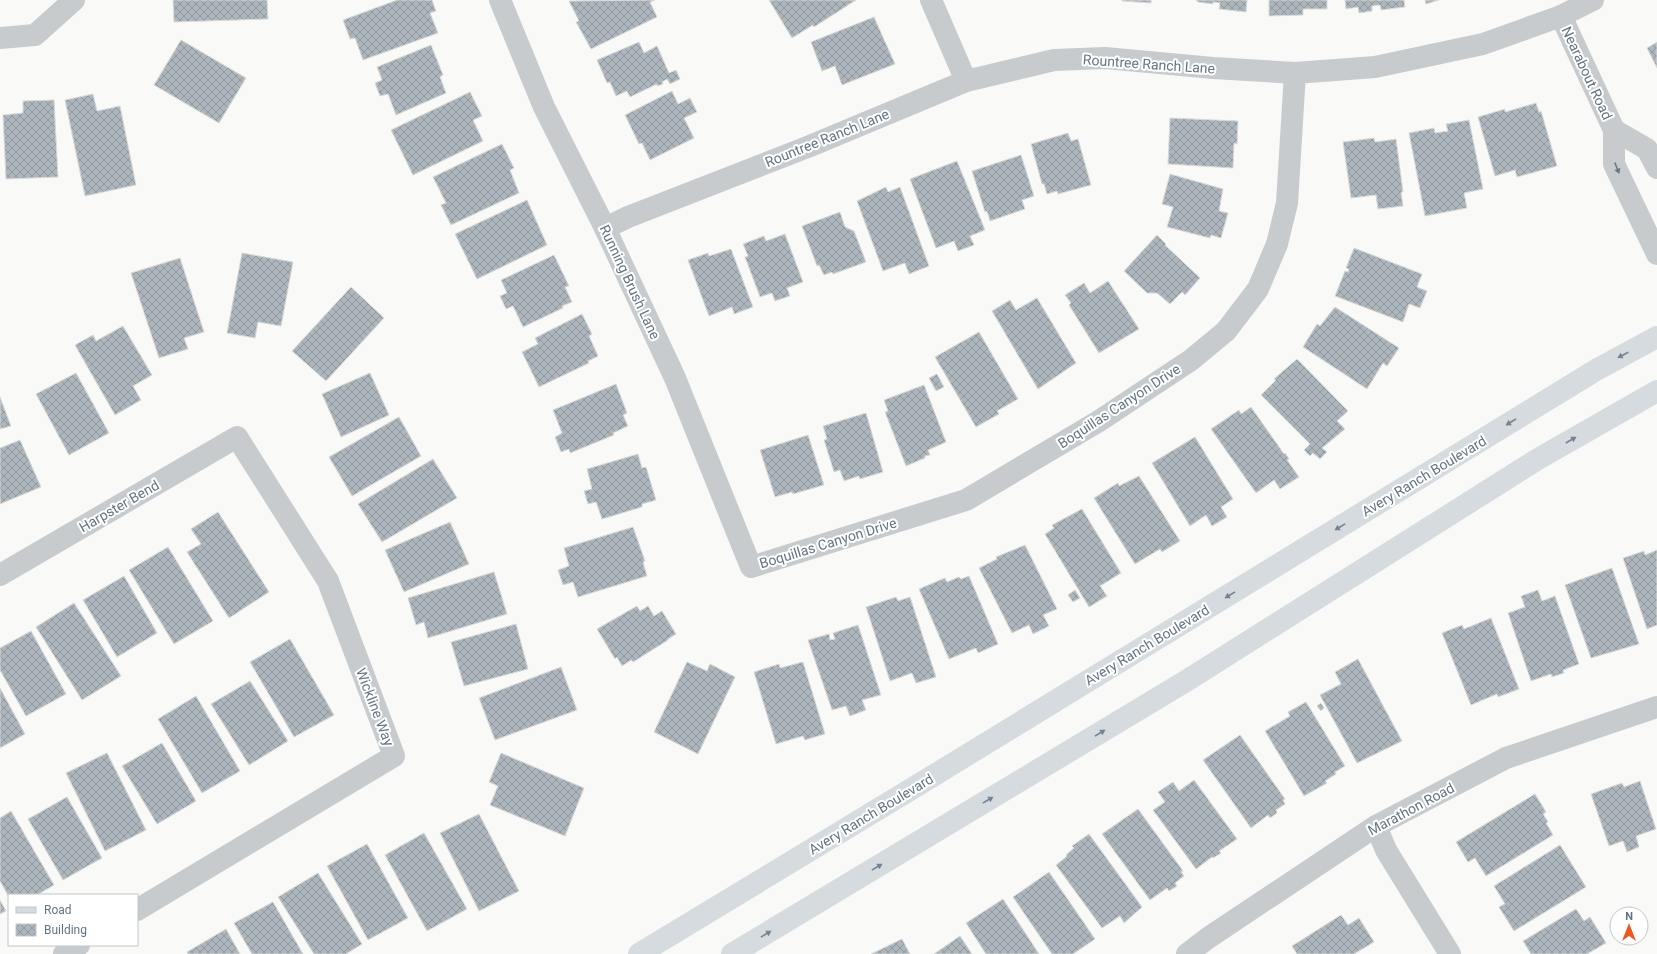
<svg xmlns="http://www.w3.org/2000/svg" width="1657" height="954" font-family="Roboto,sans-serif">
<defs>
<pattern id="building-cross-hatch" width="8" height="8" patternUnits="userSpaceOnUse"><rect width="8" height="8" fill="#adb6bc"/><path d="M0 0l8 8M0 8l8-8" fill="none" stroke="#90999e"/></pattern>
</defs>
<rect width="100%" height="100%" fill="#f9f9f7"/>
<g fill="url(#building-cross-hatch)" stroke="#dbdbd9">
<path d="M 173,0 L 267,0 L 268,19 L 174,22 Z"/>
<path d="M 397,0 L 432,0 L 436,11 L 430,13 L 438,33 L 363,60 L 355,38 L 350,39 L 343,20 Z"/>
<path d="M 655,0 L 650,2 L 657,17 L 591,49 L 576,22 L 579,21 L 569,1 Z"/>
<path d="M 769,0 L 856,0 L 814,27 L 813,25 L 792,38 Z"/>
<path d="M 1122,0 L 1151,0 L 1151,3 L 1122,1 Z"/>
<path d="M 1196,0 L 1247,0 L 1246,12 L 1219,9 L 1220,3 L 1213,2 L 1213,4 L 1198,2 Z"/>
<path d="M 1269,0 L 1327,0 L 1327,9 L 1303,9 L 1303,15 L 1269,16 Z"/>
<path d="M 1345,0 L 1404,0 L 1405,7 L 1381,10 L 1380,5 L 1372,6 L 1372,11 L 1359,13 L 1358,7 L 1346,9 Z"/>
<path d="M 1425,0 L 1439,0 L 1426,4 Z"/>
<path d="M 874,17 L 895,64 L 842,85 L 835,66 L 822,71 L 811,42 Z"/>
<path d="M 181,40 L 246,78 L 219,123 L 154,85 Z"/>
<path d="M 639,42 L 644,53 L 657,46 L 669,73 L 676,70 L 680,79 L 670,84 L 667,79 L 662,82 L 663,84 L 657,86 L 657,84 L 630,97 L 627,91 L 616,96 L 610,82 L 607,83 L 597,60 Z"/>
<path d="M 1657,42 L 1657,68 L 1647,48 Z"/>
<path d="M 431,45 L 443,75 L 440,77 L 446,93 L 396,115 L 388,94 L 380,96 L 375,83 L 382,80 L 377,67 Z"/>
<path d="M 672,91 L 678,104 L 690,98 L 697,112 L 684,118 L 694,138 L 650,160 L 642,143 L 639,144 L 625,115 Z"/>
<path d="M 470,92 L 482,116 L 473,120 L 483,141 L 413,175 L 391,130 Z"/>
<path d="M 93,94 L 97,111 L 120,106 L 136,185 L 85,196 L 65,100 Z"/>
<path d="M 54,100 L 58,177 L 6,179 L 3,115 L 23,113 L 23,101 Z"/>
<path d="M 1536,103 L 1539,112 L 1541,111 L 1557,166 L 1517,177 L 1515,170 L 1495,176 L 1478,117 L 1505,109 L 1505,112 Z"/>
<path d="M 1170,118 L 1238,121 L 1237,144 L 1234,143 L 1233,168 L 1168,164 Z"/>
<path d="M 1469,120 L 1483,189 L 1464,193 L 1467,208 L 1425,216 L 1409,133 L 1434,128 L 1435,133 L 1448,131 L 1446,124 Z"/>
<path d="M 1068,133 L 1071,141 L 1078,139 L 1091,185 L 1058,194 L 1057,191 L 1047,194 L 1044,184 L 1042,184 L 1031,144 Z"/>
<path d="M 1374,138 L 1375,142 L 1396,139 L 1403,192 L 1401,192 L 1403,206 L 1378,209 L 1376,195 L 1351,198 L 1343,142 Z"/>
<path d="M 502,144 L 514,168 L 510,170 L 519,193 L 451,225 L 441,205 L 446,203 L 433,177 Z"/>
<path d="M 1021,155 L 1034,196 L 1022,200 L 1025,209 L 990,221 L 987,211 L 985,212 L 972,171 Z"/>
<path d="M 957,161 L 985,230 L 970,236 L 974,245 L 958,251 L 954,241 L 936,248 L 910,179 Z"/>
<path d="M 1170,174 L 1223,189 L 1219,211 L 1228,213 L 1221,238 L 1211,235 L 1210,238 L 1167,227 L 1173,207 L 1162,204 Z"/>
<path d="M 886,187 L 888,192 L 900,187 L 929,266 L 909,274 L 905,263 L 883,271 L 857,201 Z"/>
<path d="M 527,200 L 547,245 L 477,279 L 455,234 Z"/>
<path d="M 840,212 L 845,227 L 854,231 L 866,262 L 833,274 L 832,272 L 824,275 L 819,265 L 817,266 L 802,226 Z"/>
<path d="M 785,234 L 803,282 L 787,288 L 790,296 L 775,301 L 772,293 L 760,297 L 745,257 L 748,256 L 743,244 L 764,236 L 766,241 Z"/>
<path d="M 1157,235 L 1166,244 L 1165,245 L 1200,278 L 1185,295 L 1182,292 L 1170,304 L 1157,293 L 1147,293 L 1124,271 Z"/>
<path d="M 1354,248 L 1422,274 L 1417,287 L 1427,291 L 1420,308 L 1409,304 L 1403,322 L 1335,296 L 1345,271 L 1348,272 L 1349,269 L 1346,268 Z"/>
<path d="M 731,249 L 753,307 L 734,314 L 732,307 L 709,316 L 688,260 L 708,253 L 709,256 Z"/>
<path d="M 242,253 L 293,262 L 281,326 L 258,322 L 255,338 L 227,333 Z"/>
<path d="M 554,255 L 569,286 L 565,287 L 572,302 L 562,306 L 563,308 L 523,327 L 513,306 L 506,309 L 500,296 L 507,293 L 501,280 Z"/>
<path d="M 180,258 L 204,332 L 184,338 L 188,349 L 159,358 L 131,273 Z"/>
<path d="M 1108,281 L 1139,329 L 1099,353 L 1069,305 L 1071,303 L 1065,295 L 1084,283 L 1090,293 Z"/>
<path d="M 351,287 L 384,318 L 326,381 L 292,351 Z"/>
<path d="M 1037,298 L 1076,363 L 1038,389 L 992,311 L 1010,300 L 1016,310 Z"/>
<path d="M 1335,307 L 1399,348 L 1387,366 L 1383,363 L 1367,389 L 1303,347 L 1317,324 L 1320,326 Z"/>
<path d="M 582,314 L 592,334 L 589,336 L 598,356 L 588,361 L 589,363 L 539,387 L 522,352 L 538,344 L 535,338 Z"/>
<path d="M 123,326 L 152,375 L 133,386 L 141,400 L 115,415 L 75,345 L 93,335 L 96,341 Z"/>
<path d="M 979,332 L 1018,399 L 997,411 L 999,414 L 976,427 L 935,357 Z"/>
<path d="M 1297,359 L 1348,411 L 1337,421 L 1345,429 L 1322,448 L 1327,452 L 1320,459 L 1313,453 L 1310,456 L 1304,450 L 1310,444 L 1261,395 L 1276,380 L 1274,379 Z"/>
<path d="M 76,373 L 109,433 L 69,455 L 36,394 Z"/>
<path d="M 370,373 L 389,415 L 341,437 L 322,394 Z"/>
<path d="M 937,374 L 944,387 L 936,391 L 929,378 Z"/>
<path d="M 616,384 L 627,413 L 623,415 L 628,426 L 613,433 L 614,435 L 570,453 L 569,449 L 561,452 L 555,437 L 562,433 L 553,410 Z"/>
<path d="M 924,385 L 946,442 L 928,450 L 930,455 L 925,456 L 925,458 L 906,466 L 885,412 L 888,411 L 884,400 Z"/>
<path d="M 0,397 L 11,426 L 0,429 Z"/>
<path d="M 1251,407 L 1284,454 L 1285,453 L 1289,459 L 1287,460 L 1299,477 L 1280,489 L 1274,480 L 1256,493 L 1211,429 L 1239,410 L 1241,414 Z"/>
<path d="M 866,413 L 883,472 L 860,479 L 859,476 L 844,481 L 840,470 L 834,472 L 824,440 L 827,439 L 823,426 Z"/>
<path d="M 399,417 L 421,456 L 352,496 L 329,457 Z"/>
<path d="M 808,435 L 824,485 L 793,494 L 792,492 L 775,497 L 760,450 Z"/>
<path d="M 1195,437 L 1233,499 L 1221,507 L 1227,517 L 1212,526 L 1206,515 L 1190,526 L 1152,463 Z"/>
<path d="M 20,440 L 41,487 L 0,504 L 0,448 Z"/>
<path d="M 638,454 L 642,468 L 646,467 L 656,500 L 642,504 L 642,507 L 602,519 L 596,502 L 588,504 L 584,491 L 592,489 L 587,469 Z"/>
<path d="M 433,459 L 457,498 L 382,542 L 358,504 Z"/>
<path d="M 1139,476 L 1180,541 L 1162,552 L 1160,549 L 1135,564 L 1094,498 L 1118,483 L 1119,486 Z"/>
<path d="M 1082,509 L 1121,573 L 1100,586 L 1107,596 L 1089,607 L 1045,534 L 1054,528 L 1052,525 Z"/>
<path d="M 218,512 L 269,592 L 229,618 L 187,552 L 201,544 L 191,529 Z"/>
<path d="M 450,522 L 469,564 L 404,592 L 385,550 Z"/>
<path d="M 633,527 L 645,561 L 643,562 L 647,576 L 578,597 L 573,582 L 563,585 L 558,570 L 569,566 L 564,548 Z"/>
<path d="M 1025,545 L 1057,609 L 1043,615 L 1049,626 L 1033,634 L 1029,625 L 1012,633 L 979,568 L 997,559 L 996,557 Z"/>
<path d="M 168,547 L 213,621 L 174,644 L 129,570 Z"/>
<path d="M 1657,550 L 1657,625 L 1647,629 L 1623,558 L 1644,551 L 1645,555 Z"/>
<path d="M 1612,568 L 1639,644 L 1591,658 L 1565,585 Z"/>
<path d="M 494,572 L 507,614 L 428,638 L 424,622 L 416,625 L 408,598 Z"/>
<path d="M 124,576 L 157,633 L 117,657 L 83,600 Z"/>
<path d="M 969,576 L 998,644 L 978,653 L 976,648 L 949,659 L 919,589 L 945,578 L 947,582 L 959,577 L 961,579 Z"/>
<path d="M 1075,590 L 1080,598 L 1073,602 L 1068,595 Z"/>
<path d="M 1538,590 L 1542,601 L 1555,596 L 1579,664 L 1563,670 L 1564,673 L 1552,677 L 1551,674 L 1531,681 L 1508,613 L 1525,607 L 1521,596 Z"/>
<path d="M 896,597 L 898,601 L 910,597 L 936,677 L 916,683 L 912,673 L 890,681 L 866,607 Z"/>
<path d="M 74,603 L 121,676 L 82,700 L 36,627 Z"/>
<path d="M 637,606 L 640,611 L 648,606 L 654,616 L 662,611 L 676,634 L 668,639 L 668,640 L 633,662 L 631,660 L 622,666 L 617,657 L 615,659 L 597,629 Z"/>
<path d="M 1491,618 L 1519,689 L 1498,697 L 1497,694 L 1471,705 L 1442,633 L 1462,625 L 1464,629 Z"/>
<path d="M 516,624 L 528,669 L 464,686 L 451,642 Z"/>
<path d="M 858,625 L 881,695 L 862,700 L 866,710 L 850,716 L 846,706 L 832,710 L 808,640 L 829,634 L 830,640 L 835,639 L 833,633 Z"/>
<path d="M 31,631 L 66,694 L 26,716 L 0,670 L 0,648 Z"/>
<path d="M 290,639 L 334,715 L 294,737 L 250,662 Z"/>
<path d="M 1358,659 L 1402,741 L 1357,763 L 1320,695 L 1341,684 L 1335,672 Z"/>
<path d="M 687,662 L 707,671 L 710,664 L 735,677 L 698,754 L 654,732 Z"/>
<path d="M 803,662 L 825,734 L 805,740 L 803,736 L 776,744 L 754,672 L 779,664 L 780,668 Z"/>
<path d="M 561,667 L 577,710 L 495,740 L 479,698 Z"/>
<path d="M 250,681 L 288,741 L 249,765 L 211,704 Z"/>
<path d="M 0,688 L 25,734 L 0,748 Z"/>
<path d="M 196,696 L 240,771 L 202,793 L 158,719 Z"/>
<path d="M 1306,702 L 1345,766 L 1335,772 L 1336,774 L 1325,781 L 1327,783 L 1304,796 L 1265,731 L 1290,716 L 1288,712 Z"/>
<path d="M 1321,703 L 1324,708 L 1321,711 L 1317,706 Z"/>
<path d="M 1240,735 L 1285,799 L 1283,800 L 1285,804 L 1276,810 L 1277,813 L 1270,818 L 1268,815 L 1251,828 L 1203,760 Z"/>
<path d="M 162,743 L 196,801 L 157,824 L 122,766 Z"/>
<path d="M 107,753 L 146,830 L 105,851 L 66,773 Z"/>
<path d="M 501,753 L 584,788 L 565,836 L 490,805 L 498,786 L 489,782 Z"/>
<path d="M 1194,780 L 1237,839 L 1219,851 L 1221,853 L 1213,858 L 1212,857 L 1196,869 L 1153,810 L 1165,802 L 1158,792 L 1173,782 L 1179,791 Z"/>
<path d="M 1640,781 L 1656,829 L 1636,836 L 1639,847 L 1627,852 L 1623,841 L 1609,846 L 1591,794 L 1622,783 L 1624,787 Z"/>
<path d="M 1535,794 L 1546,812 L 1543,814 L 1548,822 L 1546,823 L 1553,835 L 1486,876 L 1475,858 L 1468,862 L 1456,842 Z"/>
<path d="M 67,797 L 102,858 L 63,880 L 28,819 Z"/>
<path d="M 1138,809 L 1183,871 L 1181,872 L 1184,876 L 1175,883 L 1177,886 L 1169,891 L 1167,888 L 1150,900 L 1102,834 Z"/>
<path d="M 11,811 L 54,885 L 37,895 L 9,895 L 9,897 L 0,881 L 0,818 Z"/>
<path d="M 479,814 L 519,891 L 479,911 L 440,833 Z"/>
<path d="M 424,833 L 467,909 L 427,931 L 385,855 Z"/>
<path d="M 1089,834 L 1142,907 L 1124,923 L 1120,916 L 1102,928 L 1056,865 L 1066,857 L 1067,854 L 1074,848 L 1072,846 Z"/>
<path d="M 367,844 L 408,918 L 368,940 L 327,866 Z"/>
<path d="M 1560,845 L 1586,887 L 1514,931 L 1499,907 L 1505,904 L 1494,886 Z"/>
<path d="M 1049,872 L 1095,939 L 1073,954 L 1052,954 L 1013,897 Z"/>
<path d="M 318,873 L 362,944 L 346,954 L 314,954 L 278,897 Z"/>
<path d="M 1003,899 L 1039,954 L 986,954 L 966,923 Z"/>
<path d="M 0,900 L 6,911 L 0,914 Z"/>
<path d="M 273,902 L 303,954 L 252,954 L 234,923 Z"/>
<path d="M 1576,909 L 1584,921 L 1590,917 L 1606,943 L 1587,954 L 1531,954 L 1523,941 Z"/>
<path d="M 1341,915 L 1348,925 L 1359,918 L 1374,942 L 1354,954 L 1297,954 L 1292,946 Z"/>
<path d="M 226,929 L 240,954 L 188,954 L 187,952 Z"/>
<path d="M 960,936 L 972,954 L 934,954 Z"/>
<path d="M 902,939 L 910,954 L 871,954 Z"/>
</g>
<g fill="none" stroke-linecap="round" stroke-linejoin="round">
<g stroke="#c7cbce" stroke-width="22">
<path d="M 500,0 L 544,107 L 605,228 L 675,378 L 751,567 L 966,500 L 1099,421 L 1191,360 L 1226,331 L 1258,289 L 1277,244 L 1287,203 L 1295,73"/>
<path d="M 931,0 L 966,81"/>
<path d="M 1561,16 L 1614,130 L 1614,164 L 1657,254"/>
<path d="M 0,38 L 35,35 L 74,0"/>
<path d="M 1614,130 L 1647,149 L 1657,168"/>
<path d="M 605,228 L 628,217 L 810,146 L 966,81 L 1054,60 L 1105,58 L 1213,68 L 1295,73 L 1375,67 L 1483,44 L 1561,16 L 1593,0"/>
<path d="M 0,575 L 237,437 L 328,581 L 394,756 L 137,910"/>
<path d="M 1376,826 L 1386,850 L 1450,954"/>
<path d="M 64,954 L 79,945"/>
<path d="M 1187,954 L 1208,938 L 1376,826 L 1506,758 L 1657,707"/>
</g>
<g stroke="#d6dbdf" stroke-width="22">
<path d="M 639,954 L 918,785 L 1596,370 L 1657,337"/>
<path d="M 732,954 L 1186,681 L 1538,459 L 1657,391"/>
</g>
</g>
<defs><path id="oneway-solid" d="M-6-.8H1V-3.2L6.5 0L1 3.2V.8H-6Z"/></defs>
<use fill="#687887" href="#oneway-solid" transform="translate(1617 168) rotate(68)"/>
<g fill="#748391">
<use href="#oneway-solid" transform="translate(1623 355) rotate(152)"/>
<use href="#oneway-solid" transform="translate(1511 422) rotate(148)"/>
<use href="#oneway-solid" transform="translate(1571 440) rotate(-30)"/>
<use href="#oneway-solid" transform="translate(1340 527) rotate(149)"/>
<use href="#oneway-solid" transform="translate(1230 595) rotate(149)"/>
<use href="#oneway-solid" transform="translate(1100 733) rotate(-31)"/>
<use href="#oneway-solid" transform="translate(988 800) rotate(-31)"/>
<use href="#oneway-solid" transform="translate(877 867) rotate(-31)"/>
<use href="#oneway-solid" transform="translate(766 934) rotate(-31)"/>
</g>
<g text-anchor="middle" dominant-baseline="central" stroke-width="4" stroke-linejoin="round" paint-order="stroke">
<g font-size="14" fill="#637483" stroke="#fff">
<text transform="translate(1149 64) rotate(4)">Rountree Ranch Lane</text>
<text transform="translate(1587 73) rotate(65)">Nearabout Road</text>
<text transform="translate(827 138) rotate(-22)">Rountree Ranch Lane</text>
<text transform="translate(630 282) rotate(65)">Running Brush Lane</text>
<text transform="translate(1119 406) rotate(-33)">Boquillas Canyon Drive</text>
<text transform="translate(1424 476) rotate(-31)">Avery Ranch Boulevard</text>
<text transform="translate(119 506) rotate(-30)">Harpster Bend</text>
<text transform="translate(828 543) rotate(-17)">Boquillas Canyon Drive</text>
<text transform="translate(1147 645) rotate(-31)">Avery Ranch Boulevard</text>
<text transform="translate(375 707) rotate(69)">Wickline Way</text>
<text transform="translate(1411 809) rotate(-28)">Marathon Road</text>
<text transform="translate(871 814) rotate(-31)">Avery Ranch Boulevard</text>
</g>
</g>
<rect x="8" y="894" width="130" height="52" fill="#ffffff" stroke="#c1c7cd"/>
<rect x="16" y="907" width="20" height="6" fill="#d6dbdf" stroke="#c1c7cd"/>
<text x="44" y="914" font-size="12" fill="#637483">Road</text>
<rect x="16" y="924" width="20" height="12" fill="url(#building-cross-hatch)" stroke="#c1c7cd"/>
<text x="44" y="934" font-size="12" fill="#637483">Building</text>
<g transform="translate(1629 926)"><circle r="19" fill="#ffffff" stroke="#c1c7cd"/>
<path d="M0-3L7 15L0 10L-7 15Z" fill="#eb5a25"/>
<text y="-6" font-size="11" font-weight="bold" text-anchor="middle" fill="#637483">N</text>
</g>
</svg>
